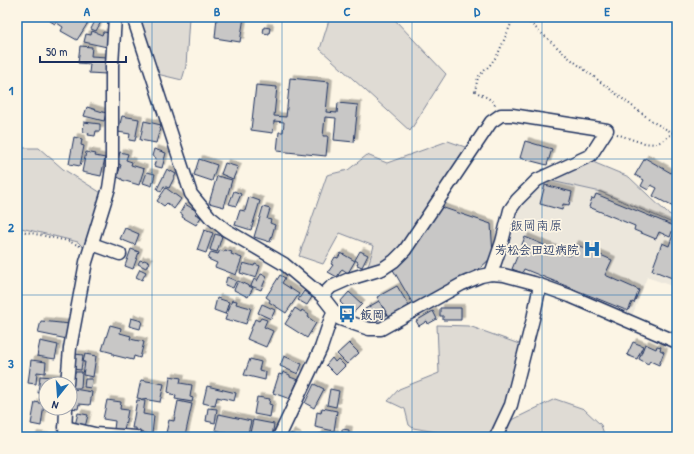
<svg xmlns="http://www.w3.org/2000/svg" width="694" height="454" font-family="'Patrick Hand','Klee One',sans-serif">
<defs>
<filter id="shadow"><feDropShadow dx="3.5" dy="-3.5" stdDeviation="0" flood-color="#0004"/></filter>
</defs>
<rect width="100%" height="100%" fill="#fcf5e5"/>
<filter id="ink" filterUnits="userSpaceOnUse"><feTurbulence type="fractalNoise" baseFrequency=".025" numOctaves="2"/><feDisplacementMap in="SourceGraphic" scale="8" xChannelSelector="R" yChannelSelector="G"/><feConvolveMatrix kernelMatrix="1 2 1 2 8 2 1 2 1" color-interpolation-filters="sRGB"/></filter>
<g filter="url(#ink)">
<path fill="#ece7dc" d="M 547,180 L 601,192 L 677,225 L 677,288 L 647,277 L 632,316 L 573,291 L 505,269 L 502,263 L 507,254 L 506,244 L 513,212 L 522,199 Z"/>
<g fill="#dfdbd4" stroke="#7d8599">
<path d="M 138,17 L 189,17 L 186,66 L 182,80 L 157,74 Z"/>
<path d="M 330,17 L 391,17 L 395,20 L 446,74 L 410,131 L 320,49 Z"/>
<path d="M 448,141 L 468,148 L 428,210 L 392,256 L 381,264 L 367,269 L 374,246 L 340,233 L 323,264 L 299,256 L 327,175 L 348,170 L 367,155 L 387,163 Z"/>
<path d="M 17,148 L 39,148 L 63,169 L 103,194 L 86,250 L 78,242 L 17,227 Z"/>
<path d="M 588,160 L 629,177 L 667,213 L 677,218 L 677,225 L 601,192 L 547,180 Z"/>
<path d="M 437,325 L 469,326 L 522,345 L 509,398 L 492,437 L 447,437 L 442,433 L 413,428 L 409,425 L 405,409 L 388,401 L 399,389 L 439,373 Z"/>
<path d="M 555,399 L 584,409 L 601,425 L 605,437 L 503,437 L 510,421 Z"/>
</g>
<g fill="#c8c7c6" stroke="#1b2f5e" filter="url(#shadow)">
<path d="M 53,17 L 59,17 L 55,24 L 50,21 Z"/>
<path d="M 61,17 L 82,17 L 89,21 L 77,40 L 61,31 L 63,27 L 57,23 Z"/>
<path d="M 97,17 L 103,18 L 96,31 L 91,29 Z"/>
<path d="M 217,17 L 244,17 L 240,42 L 215,38 Z"/>
<path d="M 264,27 L 270,28 L 269,34 L 263,33 Z"/>
<path d="M 92,31 L 102,35 L 103,32 L 110,33 L 107,47 L 84,42 L 86,34 L 91,35 Z"/>
<path d="M 80,46 L 92,47 L 91,56 L 107,57 L 106,74 L 89,73 L 90,64 L 78,63 Z"/>
<path d="M 290,78 L 329,82 L 326,112 L 337,113 L 338,103 L 358,105 L 354,142 L 334,140 L 336,118 L 325,117 L 323,136 L 328,136 L 326,156 L 277,151 L 279,132 L 283,132 L 284,122 L 274,121 L 273,133 L 251,130 L 256,85 L 277,87 L 274,116 L 286,117 Z"/>
<path d="M 87,107 L 106,113 L 104,121 L 84,116 Z"/>
<path d="M 122,116 L 139,119 L 135,141 L 129,140 L 130,134 L 118,132 Z"/>
<path d="M 144,121 L 161,125 L 156,143 L 140,140 Z"/>
<path d="M 84,122 L 100,124 L 100,131 L 96,131 L 95,136 L 88,135 L 89,133 L 83,132 Z"/>
<path d="M 74,137 L 82,139 L 81,145 L 84,146 L 80,166 L 69,164 Z"/>
<path d="M 525,141 L 552,149 L 547,165 L 520,158 Z"/>
<path d="M 154,149 L 166,153 L 162,168 L 154,166 L 156,158 L 152,156 Z"/>
<path d="M 86,152 L 96,154 L 95,156 L 105,158 L 101,176 L 82,172 Z"/>
<path d="M 120,152 L 128,154 L 126,160 L 132,162 L 131,165 L 144,169 L 139,185 L 122,180 L 122,179 L 117,177 L 121,165 L 117,163 Z"/>
<path d="M 645,158 L 671,173 L 677,163 L 677,209 L 653,196 L 657,188 L 651,185 L 648,190 L 641,186 L 644,180 L 635,175 Z"/>
<path d="M 199,159 L 217,165 L 212,181 L 194,175 Z"/>
<path d="M 225,163 L 238,167 L 233,179 L 221,174 Z"/>
<path d="M 167,169 L 176,174 L 169,188 L 164,186 L 161,192 L 157,189 Z"/>
<path d="M 147,172 L 155,174 L 152,186 L 143,183 Z"/>
<path d="M 217,176 L 232,180 L 224,207 L 209,203 Z"/>
<path d="M 545,185 L 572,192 L 569,205 L 563,204 L 562,210 L 540,204 Z"/>
<path d="M 166,188 L 181,199 L 174,209 L 167,203 L 164,206 L 157,201 Z"/>
<path d="M 234,191 L 241,194 L 236,206 L 229,204 Z"/>
<path d="M 596,194 L 674,226 L 670,237 L 659,232 L 656,239 L 634,230 L 635,226 L 589,207 L 592,198 L 594,199 Z"/>
<path d="M 249,197 L 260,201 L 251,230 L 235,225 L 240,210 L 245,211 Z"/>
<path d="M 185,204 L 195,210 L 197,212 L 195,214 L 201,217 L 196,225 L 182,217 L 183,215 L 180,213 Z"/>
<path d="M 263,207 L 270,209 L 267,219 L 271,220 L 270,223 L 275,225 L 270,242 L 254,237 Z"/>
<path d="M 441,207 L 491,224 L 493,256 L 477,271 L 413,304 L 392,268 Z"/>
<path d="M 125,228 L 139,234 L 135,245 L 120,239 Z"/>
<path d="M 675,229 L 677,230 L 677,280 L 652,270 L 662,243 L 669,246 Z"/>
<path d="M 204,230 L 213,233 L 206,253 L 197,250 Z"/>
<path d="M 215,234 L 222,236 L 217,252 L 210,250 Z"/>
<path d="M 525,237 L 570,256 L 575,244 L 612,260 L 605,275 L 639,290 L 634,303 L 632,302 L 628,311 L 524,269 L 522,273 L 512,269 Z"/>
<path d="M 131,249 L 139,252 L 133,269 L 125,266 Z"/>
<path d="M 220,250 L 224,252 L 225,250 L 232,252 L 231,254 L 242,258 L 236,275 L 215,267 L 217,263 L 208,259 L 211,252 L 218,254 Z"/>
<path d="M 360,251 L 368,255 L 362,267 L 357,265 L 358,262 L 355,260 Z"/>
<path d="M 341,253 L 355,261 L 348,273 L 342,269 L 337,277 L 328,272 L 333,265 L 331,264 L 335,257 L 338,258 Z"/>
<path d="M 140,260 L 143,261 L 144,260 L 149,262 L 146,268 L 138,264 Z"/>
<path d="M 243,263 L 254,266 L 255,264 L 260,266 L 256,278 L 240,273 Z"/>
<path d="M 140,269 L 146,272 L 142,280 L 136,277 Z"/>
<path d="M 261,274 L 267,276 L 261,290 L 251,286 L 254,279 L 257,281 Z"/>
<path d="M 280,275 L 285,278 L 282,283 L 299,294 L 286,313 L 269,302 L 270,300 L 266,297 Z"/>
<path d="M 227,277 L 236,281 L 233,288 L 225,285 Z"/>
<path d="M 238,281 L 253,288 L 248,297 L 234,290 Z"/>
<path d="M 397,286 L 409,306 L 389,317 L 377,297 Z"/>
<path d="M 304,291 L 312,297 L 307,305 L 298,300 Z"/>
<path d="M 349,292 L 362,304 L 352,314 L 340,302 Z"/>
<path d="M 217,298 L 229,302 L 225,314 L 214,310 Z"/>
<path d="M 232,300 L 237,301 L 236,304 L 251,308 L 246,324 L 233,320 L 232,322 L 225,320 Z"/>
<path d="M 379,301 L 387,315 L 373,323 L 365,309 Z"/>
<path d="M 262,304 L 275,310 L 271,319 L 258,313 Z"/>
<path d="M 295,308 L 301,312 L 302,310 L 309,315 L 308,317 L 316,323 L 307,338 L 285,324 Z"/>
<path d="M 440,308 L 461,308 L 461,320 L 443,320 L 443,316 L 440,316 Z"/>
<path d="M 433,311 L 437,319 L 428,324 L 427,321 L 419,326 L 416,321 Z"/>
<path d="M 131,318 L 142,321 L 140,329 L 129,326 Z"/>
<path d="M 261,318 L 267,320 L 264,327 L 273,331 L 266,347 L 247,339 L 255,319 L 259,321 Z"/>
<path d="M 41,321 L 70,324 L 67,339 L 38,333 Z"/>
<path d="M 110,325 L 121,328 L 120,333 L 131,336 L 130,339 L 144,342 L 140,358 L 134,356 L 133,360 L 113,355 L 113,353 L 102,350 Z"/>
<path d="M 40,341 L 58,345 L 55,359 L 37,356 Z"/>
<path d="M 633,342 L 643,346 L 637,359 L 627,355 Z"/>
<path d="M 349,343 L 359,353 L 347,364 L 337,354 Z"/>
<path d="M 645,344 L 656,349 L 657,346 L 661,347 L 660,350 L 664,352 L 659,365 L 650,361 L 648,364 L 639,359 Z"/>
<path d="M 75,354 L 83,355 L 81,370 L 73,369 Z"/>
<path d="M 85,354 L 96,356 L 93,377 L 83,375 L 85,362 L 83,362 Z"/>
<path d="M 284,356 L 302,364 L 298,374 L 280,366 Z"/>
<path d="M 332,358 L 335,362 L 338,359 L 345,366 L 336,375 L 326,365 Z"/>
<path d="M 250,359 L 261,362 L 259,370 L 266,372 L 265,380 L 244,375 Z"/>
<path d="M 31,360 L 46,362 L 45,373 L 37,372 L 36,384 L 28,383 Z"/>
<path d="M 73,372 L 82,372 L 81,388 L 72,388 Z"/>
<path d="M 283,372 L 290,375 L 290,377 L 298,380 L 290,399 L 273,393 L 279,374 L 282,375 Z"/>
<path d="M 40,376 L 63,378 L 62,384 L 46,384 L 46,394 L 38,393 Z"/>
<path d="M 170,376 L 181,378 L 180,383 L 192,385 L 190,397 L 193,398 L 192,402 L 175,399 L 176,396 L 171,395 L 171,393 L 168,392 Z"/>
<path d="M 85,379 L 92,379 L 91,388 L 84,387 Z"/>
<path d="M 141,380 L 164,384 L 160,402 L 137,398 Z"/>
<path d="M 314,384 L 324,389 L 314,408 L 305,403 Z"/>
<path d="M 207,386 L 236,393 L 234,401 L 217,397 L 215,406 L 203,403 Z"/>
<path d="M 74,389 L 92,392 L 90,405 L 79,404 L 78,409 L 71,408 Z"/>
<path d="M 330,389 L 339,391 L 336,407 L 327,405 Z"/>
<path d="M 257,397 L 270,399 L 269,404 L 272,405 L 270,417 L 254,414 Z"/>
<path d="M 107,400 L 121,402 L 120,409 L 128,410 L 124,431 L 114,429 L 115,421 L 103,419 Z"/>
<path d="M 137,400 L 145,401 L 143,414 L 154,416 L 152,434 L 136,432 L 136,428 L 132,428 Z"/>
<path d="M 178,401 L 192,404 L 185,436 L 166,433 L 169,420 L 174,421 Z"/>
<path d="M 35,402 L 44,404 L 41,426 L 31,424 Z"/>
<path d="M 208,408 L 217,409 L 215,423 L 206,421 Z"/>
<path d="M 322,408 L 337,411 L 334,431 L 315,427 L 317,412 L 321,413 Z"/>
<path d="M 78,413 L 88,415 L 85,427 L 75,425 Z"/>
<path d="M 219,414 L 251,421 L 247,437 L 240,437 L 240,436 L 215,430 Z"/>
<path d="M 253,420 L 274,424 L 272,437 L 249,437 Z"/>
<path d="M 342,429 L 349,430 L 348,437 L 342,437 Z"/>
<path d="M 291,433 L 298,437 L 289,437 Z"/>
<path d="M 335,433 L 335,437 L 319,437 L 319,434 Z"/>
<path d="M 34,435 L 47,437 L 33,437 Z"/>
</g>
<g fill="none" stroke-linecap="round" stroke-linejoin="round">
<g stroke="#1b2f5e" stroke-width="15">
<g id="minor">
<path d="M 133,17 L 191,194 L 210,217 L 226,230 L 284,264 L 322,296 L 340,319 L 369,329 L 381,329 L 462,284 L 481,276 L 491,274 L 504,275 L 534,283 L 570,296 L 677,342"/>
<path d="M 92,244 L 120,254"/>
<path d="M 322,296 L 331,287 L 349,279 L 382,269 L 394,261 L 405,250 L 491,122 L 501,115 L 512,115 L 607,130 L 591,155 L 537,180 L 517,200 L 510,210 L 502,242 L 491,274"/>
<path d="M 67,384 L 70,348 L 86,262 L 109,188 L 112,168 L 112,65 L 115,17"/>
<path d="M 65,427 L 95,434 L 136,437"/>
<path d="M 65,437 L 66,408"/>
<path d="M 279,437 L 321,348 L 333,312"/>
<path d="M 496,437 L 511,405 L 533,319 L 540,285"/>
</g>
</g>
<g stroke="#1b2f5e" stroke-width="2" stroke-dasharray="1 3" stroke-linecap="butt">
<path d="M 515,17 L 529,22 L 568,57 L 636,109 L 655,123 L 677,135"/>
<path d="M 495,105 C 489,96 483,97 475,91 L 478,77 L 490,65 L 498,54 L 514,17"/>
<path d="M 617,134 C 643,143 658,153 677,127"/>
<path d="M 17,230 L 68,241 L 80,246"/>
</g>
<use href="#minor" stroke="#fcf5e5" stroke-width="12"/>
</g>
</g>
<path fill="none" stroke="#1f6fb2" stroke-width="1" stroke-opacity="0.55" d="M 152,17 L 152,437M 282,17 L 282,437M 412,17 L 412,437M 542,17 L 542,437M 17,159 L 677,159M 17,295 L 677,295"/>
<defs>
<g id="hospital-bare" transform="scale(1.38)"><path d="M-5-5h3v3.5h4V-5h3V5h-3V1.5h-4V5h-3Z" fill="#1f6fb2" stroke="#fcf5e5" stroke-width="2.5" paint-order="stroke"/></g>
<g id="bus-bare" transform="scale(1.38)"><path d="M-5-6H5V4H4V6H2V4H-2V6H-4V4H-5ZM-3.5-4V0h7V-4ZM-3.5 1.2v1.5H-2V1.2ZM2 1.2v1.5H3.5V1.2Z" fill="#1f6fb2" stroke="#fcf5e5" stroke-width="2.5" paint-order="stroke"/></g>
</defs>
<g fill-rule="evenodd">
<use href="#hospital-bare" x="592" y="249"/>
<use href="#bus-bare" x="347" y="314"/>
</g>
<g text-anchor="middle" dominant-baseline="central" stroke-width="3.5" stroke-linejoin="round" paint-order="stroke">
<g font-size="12" font-weight="bold" fill="#1b2f5e" stroke="#fcf5e5" text-anchor="end">
<text x="579" y="249">芳松会田辺病院</text>
<text x="360" y="314" text-anchor="start">飯岡</text>
</g>
<g font-size="13" fill="#1b2f5e" stroke="#fcf5e5">
<text x="536" y="225">飯岡南原</text>
</g>
</g>
<rect width="694" height="454" fill="none" stroke="#fcf5e5" stroke-width="44"/>
<g transform="translate(58 396) rotate(197)"><circle r="19" fill="#fcf5e5" stroke="#a2a6af"/>
<path d="M0-3L7 15L0 10L-7 15Z" fill="#1f6fb2"/>
<text y="-6" font-size="11" font-weight="bold" text-anchor="middle" fill="#1b2f5e">N</text>
</g>
<path d="M40 56v6h86v-6" fill="none" stroke="#1b2f5e" stroke-width="2"/>
<text x="46" y="56" font-size="12" fill="#1b2f5e" stroke="#fcf5e5" stroke-width="3" paint-order="stroke">50 m</text>
<rect x="22" y="22" width="650" height="410" fill="none" stroke="#1f6fb2" stroke-width="1.5"/>
<g font-size="13" text-anchor="middle" font-weight="bold" fill="#1f6fb2">
<text x="87" y="16">A</text>
<text x="217" y="16">B</text>
<text x="347" y="16">C</text>
<text x="477" y="16">D</text>
<text x="607" y="16">E</text>
<text x="11" y="95">1</text>
<text x="11" y="232">2</text>
<text x="11" y="368">3</text>
</g>
</svg>
